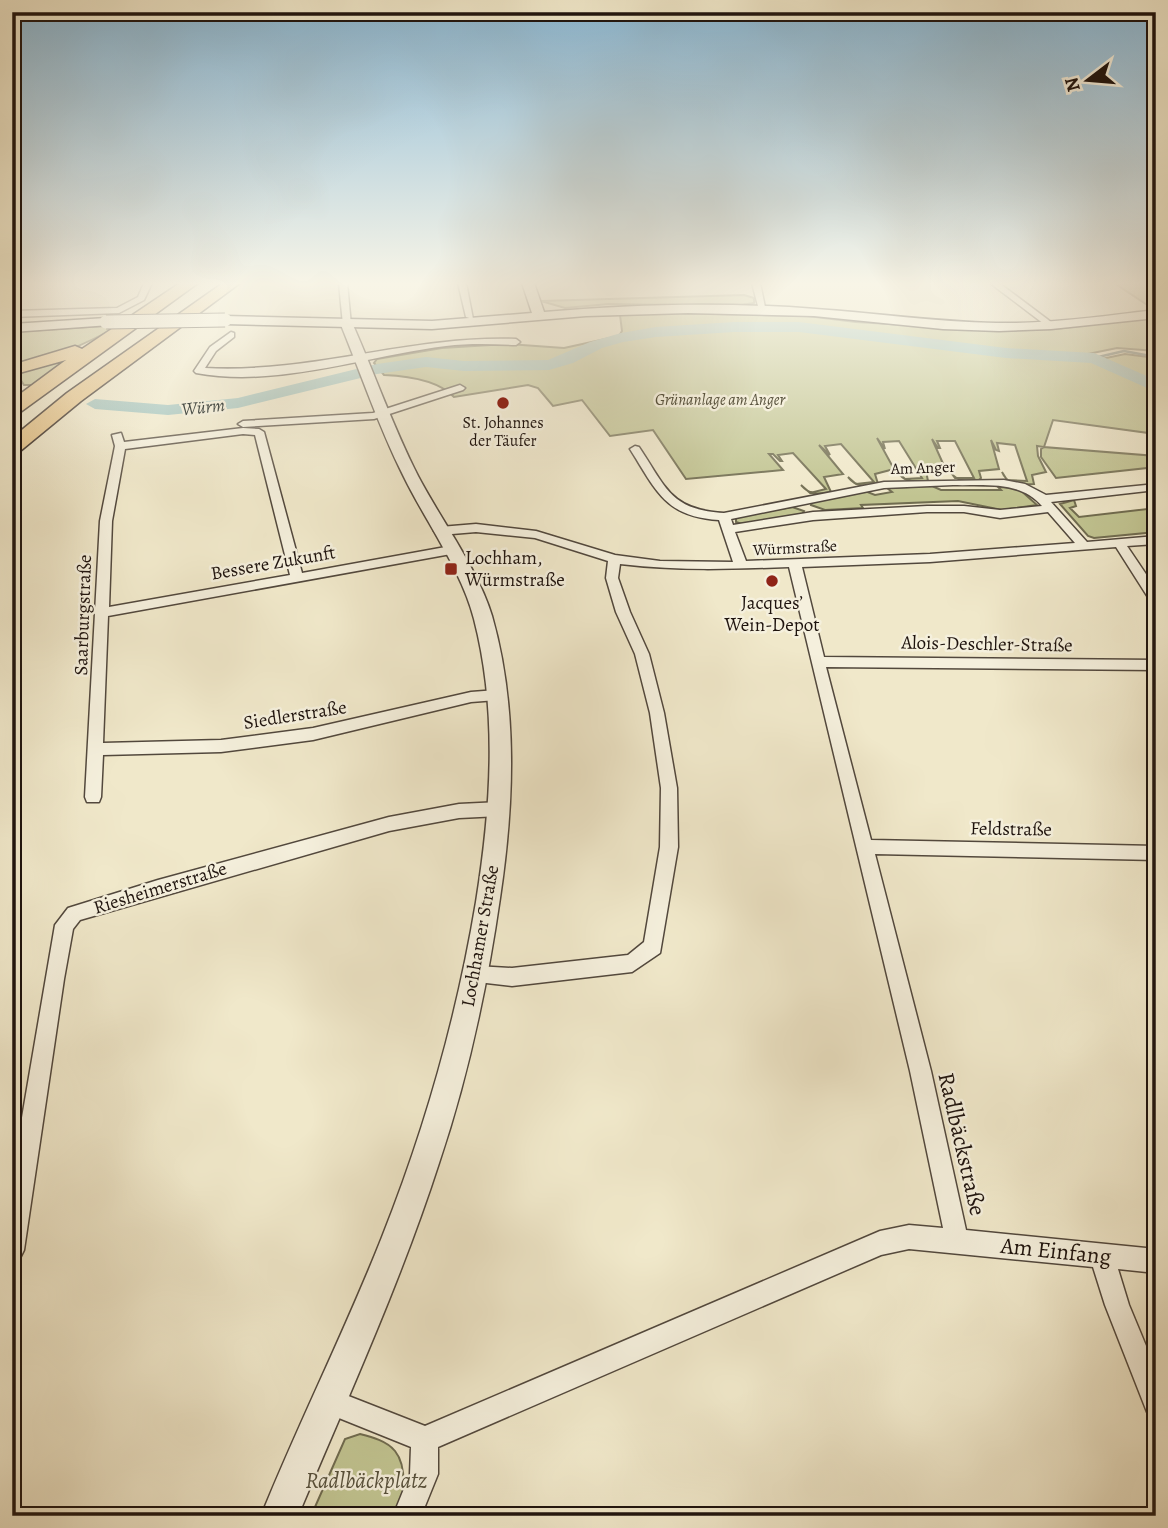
<svg xmlns="http://www.w3.org/2000/svg" width="1168" height="1528" font-family="Alegreya,serif">
<rect width="100%" height="100%" fill="#f0e8ca"/>
<filter id="stains"><feTurbulence type="fractalNoise" baseFrequency=".00286" numOctaves="4"/><feColorMatrix values="0 0 0 0 .2 0 0 0 0 .09 0 0 0 0 .02 0 0 0 .5 -.17"/></filter>
<radialGradient id="worn" r=".72"><stop offset=".6" stop-color="#630" stop-opacity="0"/><stop offset="1" stop-color="#630" stop-opacity=".3"/></radialGradient>
<g fill="#c1c491" stroke="#706c50" stroke-width="2">
<path d="M 1114,283 L 1156,283 L 1156,308 L 1152,308 Z"/>
<path d="M 744,295 L 754,298 L 754,303 L 735,306 L 609,304 L 565,308 L 541,301 Z"/>
<path d="M 667,313 L 807,316 L 856,322 L 1002,331 L 1055,329 L 1156,317 L 1156,351 L 1117,348 L 1083,355 L 1033,352 L 1032,356 L 1092,361 L 1125,354 L 1156,358 L 1156,434 L 1053,420 L 1044,447 L 1156,456 L 1156,467 L 1056,478 L 1041,457 L 1041,449 L 1044,447 L 1037,446 L 1038,456 L 1046,472 L 1032,475 L 1034,484 C 1021,485 1007,485 1002,472 L 1007,480 L 1027,481 L 1015,445 L 997,443 L 999,451 L 996,450 L 991,440 L 999,469 L 979,471 L 981,478 L 978,481 C 965,481 956,482 949,470 L 955,478 L 974,478 L 955,441 L 937,441 L 940,448 L 938,448 L 932,439 L 945,468 L 926,471 L 928,481 C 914,481 905,484 897,471 L 905,479 L 922,478 L 899,441 L 883,442 L 885,449 L 877,438 L 894,469 L 875,474 L 878,484 C 865,486 857,488 848,477 L 856,484 L 874,482 L 841,444 L 825,446 L 830,455 L 819,445 L 843,474 L 824,477 L 831,492 C 817,494 811,496 801,485 L 810,493 L 826,489 L 793,453 L 778,455 L 782,461 L 780,461 L 773,454 L 769,454 L 783,470 L 686,479 L 653,430 L 610,436 L 582,400 L 553,406 L 538,388 L 528,385 L 454,397 C 438,380 407,376 384,375 L 374,363 L 377,359 L 442,348 L 507,344 L 564,348 L 619,336 L 622,331 L 620,315 Z"/>
<path d="M 120,325 C 85,345 51,359 12,368 L 12,332 Z"/>
<path d="M 79,352 L 35,385 L 24,385 L 20,379 L 12,377 L 12,372 Z"/>
<path d="M 932,486 L 941,490 L 1001,490 L 998,487 L 1018,488 L 1037,505 L 1002,510 L 958,501 L 861,505 L 863,508 L 825,510 L 811,505 L 812,501 L 865,491 L 875,495 L 892,492 L 887,488 Z"/>
<path d="M 1074,500 L 1076,506 L 1070,508 L 1079,517 L 1156,508 L 1156,532 L 1094,538 L 1088,536 L 1060,504 Z"/>
<path d="M 792,507 L 804,511 L 802,515 L 742,524 L 736,522 L 736,517 Z"/>
<path d="M 360,1434 C 372,1437 387,1441 395,1451 C 408,1467 404,1499 397,1516 L 311,1516 L 345,1439 Z"/>
</g>
<g fill="none" stroke-linecap="round" stroke-linejoin="round">
<path stroke="#697a75" stroke-width="2.5" d="M 1094,358 L 1124,351 L 1156,357"/>
<path fill="#9bbfba" fill-rule="evenodd" d="M 734,322 L 799,322 L 1006,348 L 1094,353 L 1156,380 L 1156,392 L 1091,363 L 1006,358 L 799,332 L 734,332 L 656,337 L 623,342 L 602,348 L 573,363 L 549,370 L 464,371 L 426,367 L 377,374 L 238,408 L 168,415 L 95,409 L 86,404 L 95,399 L 168,405 L 238,398 L 377,364 L 426,357 L 464,361 L 548,360 L 590,342 L 621,333 L 656,327 Z"/>
<g stroke="#52483d" stroke-width="3">
<g id="minor">
<path d="M 144,283 L 152,283 L 144,300 L 119,313 L 12,317 L 12,311 L 117,308 L 138,297 Z"/>
<path d="M 339,283 L 347,283 L 351,325 L 347,328 L 343,325 Z"/>
<path d="M 458,283 L 466,283 L 473,319 L 466,317 Z"/>
<path d="M 752,283 L 760,283 L 766,312 L 759,310 Z"/>
<path d="M 990,283 L 999,283 L 1055,325 L 1048,327 Z"/>
<path d="M 231,332 L 234,333 L 234,337 L 216,351 L 205,368 C 311,374 411,335 516,339 L 520,342 L 516,345 C 493,344 469,343 446,346 C 365,356 278,388 196,373 L 194,371 L 210,347 Z"/>
<path d="M 460,385 L 465,388 L 463,390 L 374,419 L 243,427 L 238,424 L 243,421 L 373,413 Z"/>
<path d="M 243,428 L 259,429 L 264,432 L 302,573 L 451,546 L 457,550 L 451,554 L 108,616 L 103,743 L 221,740 L 313,728 L 471,692 L 497,690 L 504,695 L 497,700 L 471,702 L 313,740 L 221,752 L 103,755 L 101,797 L 99,802 L 87,802 L 85,797 L 100,521 L 115,446 L 112,435 L 121,433 L 124,442 ZM 243,434 L 255,435 L 290,575 L 109,607 L 112,521 L 125,449 Z"/>
<path d="M 635,446 L 639,447 C 666,487 670,510 724,513 L 884,482 L 1004,480 L 1025,484 L 1046,495 L 1156,484 L 1156,490 L 1051,502 L 1087,542 L 1156,536 L 1156,544 L 1127,546 L 1156,589 L 1156,603 L 1151,602 L 1116,547 L 930,562 L 802,567 L 824,657 L 1156,660 L 1156,670 L 826,667 L 871,840 L 1156,846 L 1156,860 L 875,854 L 931,1071 L 966,1230 L 1156,1249 L 1156,1273 L 1118,1269 L 1129,1305 L 1156,1370 L 1156,1416 L 1147,1412 L 1105,1305 L 1093,1267 L 909,1249 L 881,1255 L 438,1447 L 438,1474 L 421,1516 L 393,1516 L 410,1474 L 411,1447 L 319,1410 L 315,1401 L 319,1392 L 328,1388 L 425,1426 L 880,1231 L 909,1225 L 943,1228 L 910,1071 L 789,567 C 732,569 677,571 620,564 L 618,578 L 630,612 L 649,654 L 664,713 L 677,788 L 678,847 L 660,953 L 632,972 L 512,986 L 469,981 L 466,975 L 469,969 L 476,966 L 512,968 L 628,955 L 644,942 L 660,847 L 661,788 L 650,713 L 635,654 L 616,612 L 606,578 L 608,561 L 535,538 L 476,532 L 440,535 L 434,531 L 440,527 L 476,524 L 536,531 L 615,555 L 660,561 L 733,562 L 719,520 C 665,517 656,490 630,449 ZM 953,485 C 984,486 1020,480 1042,506 L 1000,510 L 964,506 L 927,506 L 813,512 L 733,525 L 731,519 L 884,488 ZM 927,512 L 964,512 L 1000,518 L 1048,512 L 1075,543 L 930,554 L 746,561 L 735,532 L 813,520 Z"/>
<path d="M 500,802 L 506,804 L 508,809 L 506,814 L 500,816 L 459,818 L 389,831 L 80,920 L 73,929 L 64,979 L 24,1250 L 20,1258 L 12,1262 L 12,1176 L 55,925 L 68,908 L 158,880 L 389,817 L 459,804 Z"/>
</g>
</g>
<g stroke="#52483d" stroke-width="3">
<path id="tertiary" d="M 343,323 L 353,325 C 375,375 393,427 418,476 C 441,520 478,569 492,616 C 518,707 514,805 500,898 C 487,988 468,1077 439,1163 C 400,1284 347,1399 298,1516 L 261,1516 C 299,1422 345,1331 382,1237 C 425,1129 457,1016 476,902 C 491,808 498,712 474,619 C 462,571 426,522 404,477 C 379,428 362,376 341,325 Z"/>
</g>
<g stroke="#1e130e" stroke-width="3">
<g id="secondary">
<path d="M 522,283 L 534,283 L 544,312 C 634,304 726,302 816,309 C 876,313 936,322 996,323 C 1050,324 1103,316 1156,310 L 1156,318 L 1051,329 L 999,331 L 943,329 L 814,316 L 688,313 L 586,316 L 432,329 L 225,324 L 219,320 L 225,316 L 432,321 L 532,313 Z"/>
<path d="M 106,318 L 110,319 L 110,325 L 12,332 L 12,324 Z"/>
</g>
</g>
<g stroke="#1e130e" stroke-width="3">
<g id="motorway">
<path d="M 180,283 L 198,283 L 19,413 L 12,415 L 12,400 L 66,360 L 12,375 L 12,365 L 75,346 L 82,349 Z"/>
<path d="M 223,283 L 240,283 L 81,401 L 19,452 L 12,454 L 12,438 L 67,393 Z"/>
</g>
</g>
<use href="#minor" fill="#f5f0dd" fill-rule="evenodd"/>
<use href="#tertiary" fill="#f5f0dd" fill-rule="evenodd"/>
<use href="#secondary" fill="#f5f0dd" fill-rule="evenodd"/>
<use href="#motorway" fill="#e8c485" fill-rule="evenodd"/>
<g stroke="#1e130e" stroke-width="15" stroke-linecap="butt">
<path id="secondary-bridge" d="M 106,322 L 225,320"/>
</g>
<use href="#secondary-bridge" stroke="#f5f0dd" stroke-width="13"/>
</g>
<linearGradient id="sky" x2="0" y2="1"><stop stop-color="#89b8d6"/><stop offset="0.57" stop-color="#f8f5e7"/><stop offset="1" stop-color="#f8f5e7" stop-opacity="0"/></linearGradient>
<rect width="1168" height="497" fill="url(#sky)"/>
<g fill="#8f2418" stroke="#f5f0dd" stroke-width="2.5">
<circle cx="503" cy="403" r="7"/>
<rect x="444" y="562" width="14" height="14" rx="3.5"/>
<circle cx="772" cy="581" r="7"/>
</g>
<g text-anchor="middle" dominant-baseline="central" stroke-width="5" stroke-linejoin="round" paint-order="stroke">
<g font-size="16" font-style="italic" fill="#57513c" stroke="#f5f0dd">
<text x="720" y="400">Grünanlage am Anger</text>
</g>
<g font-size="16" fill="#1e130e" stroke="#f5f0dd">
<text x="503" y="423">St. Johannes<tspan x="503" dy="18">der Täufer</tspan></text>
</g>
<g font-size="16" fill="#1e130e" stroke="#f5f0dd">
<text transform="translate(923 468) rotate(-2)">Am Anger</text>
<text transform="translate(795 548) rotate(-3)">Würmstraße</text>
</g>
<g font-size="18" font-style="italic" fill="#4a4f4a" stroke="#f5f0dd">
<text transform="translate(203 407) rotate(-6)">Würm</text>
</g>
<g font-size="19" fill="#1e130e" stroke="#f5f0dd" text-anchor="start">
<text x="465" y="558">Lochham,<tspan x="465" dy="22">Würmstraße</tspan></text>
<text x="772" y="603" text-anchor="middle">Jacques’<tspan x="772" dy="22">Wein-Depot</tspan></text>
</g>
<g font-size="19" fill="#1e130e" stroke="#f5f0dd">
<text transform="translate(273 563) rotate(-10)">Bessere Zukunft</text>
<text transform="translate(83 615) rotate(-88)">Saarburgstraße</text>
<text transform="translate(987 644) rotate(1)">Alois-Deschler-Straße</text>
<text transform="translate(295 715) rotate(-9)">Siedlerstraße</text>
<text transform="translate(1011 829) rotate(1)">Feldstraße</text>
<text transform="translate(160 888) rotate(-17)">Riesheimerstraße</text>
<text transform="translate(480 936) rotate(-80)">Lochhamer Straße</text>
</g>
<g font-size="23" fill="#1e130e" stroke="#f5f0dd">
<text transform="translate(962 1144) rotate(77)">Radlbäckstraße</text>
<text transform="translate(1056 1251) rotate(6)">Am Einfang</text>
</g>
<g font-size="23" font-style="italic" fill="#57513c" stroke="#f5f0dd">
<text x="366" y="1480">Radlbäckplatz</text>
</g>
</g>
<rect width="1168" height="1528" fill="none" stroke="#f0e8ca" stroke-width="42"/>
<rect x="14" y="14" width="1140" height="1500" fill="none" stroke="#1e130e" stroke-width="3.5"/>
<rect x="21" y="21" width="1126" height="1486" fill="none" stroke="#1e130e" stroke-width="2"/>
<g transform="translate(1088 80) rotate(254)" stroke="#f5f0dd" stroke-width="5" paint-order="stroke">
<path d="M0-5L12 26L0 18L-12 26Z" fill="#1e130e"/>
<text y="-10" font-size="19" font-weight="bold" text-anchor="middle" fill="#1e130e">N</text>
</g>
<rect width="100%" height="100%" filter="url(#stains)"/>
<rect width="100%" height="100%" fill="url(#worn)"/>
</svg>
